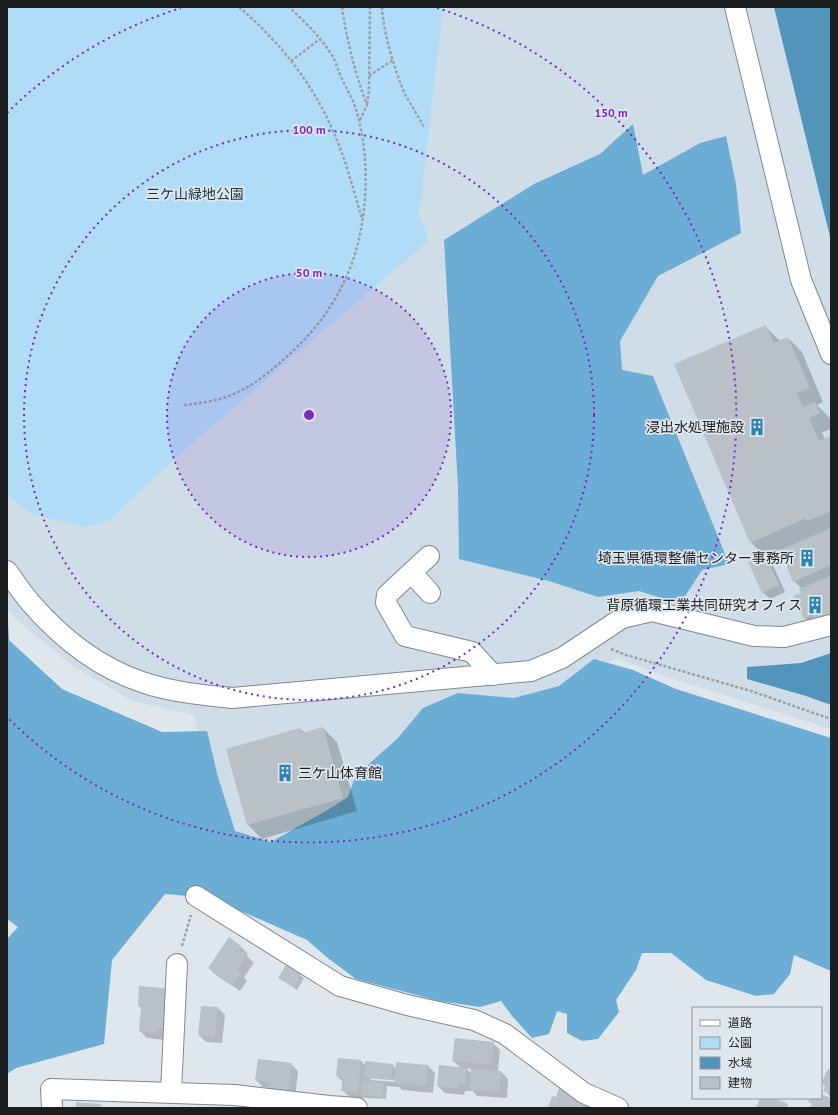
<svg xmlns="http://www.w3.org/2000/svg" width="838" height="1115" font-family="'PT Sans','Noto Sans JP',sans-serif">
<rect width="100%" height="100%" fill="#dfe7ec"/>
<path fill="#cedde7" d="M 7,7 L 831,7 L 831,729 L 664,676 L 617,658 L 593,670 L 340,824 L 265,859 L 220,839 L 194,715 L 133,701 L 76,668 L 30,631 L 7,610 Z"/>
<path fill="#b0dcf8" d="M 7,7 L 443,7 L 419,216 L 428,236 L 426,243 L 181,453 L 110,520 L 86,527 L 34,515 L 7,495 Z"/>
<g fill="#6badd4">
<path d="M 633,124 L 643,175 L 700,143 L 726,136 L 736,184 L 741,233 L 658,276 L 620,341 L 622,370 L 653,376 L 729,564 L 702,570 L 680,604 L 639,591 L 598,597 L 549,581 L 459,559 L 458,487 L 444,240 L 534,184 L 600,154 Z"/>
<path d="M 7,600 L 9,640 L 62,689 L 162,732 L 207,731 L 218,777 L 235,831 L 271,842 L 329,809 L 348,797 L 354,780 L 371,762 L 397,739 L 423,708 L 458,693 L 514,698 L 559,686 L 594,659 L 633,670 L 676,689 L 831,738 L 831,971 L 794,955 L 790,974 L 774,994 L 756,996 L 706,980 L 671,953 L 642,953 L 636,970 L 616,1000 L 619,1012 L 598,1039 L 582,1041 L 567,1033 L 567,1014 L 557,1011 L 549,1034 L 532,1038 L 512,1016 L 501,1001 L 480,1007 L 439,1001 L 356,979 L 329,959 L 307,940 L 211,898 L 165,894 L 112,960 L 104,1044 L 16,1068 L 7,1074 L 7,939 L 18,927 L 7,919 Z"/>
</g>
<g fill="#5394ba">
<path d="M 774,7 L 831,7 L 831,241 Z"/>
<path d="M 831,653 L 831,705 L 806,696 L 747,679 L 747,667 L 801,663 Z"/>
</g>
<g fill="#0003" fill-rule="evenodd">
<path d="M 765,326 L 780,341 L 788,338 L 802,352 L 823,402 L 817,405 L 829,417 L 831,422 L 831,429 L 822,432 L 825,439 L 831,438 L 831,628 L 816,629 L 805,618 L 802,589 L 794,581 L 781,549 L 765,556 L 772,563 L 785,592 L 770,599 L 763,592 L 764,556 L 751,542 Z"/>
<path d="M 323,728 L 337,742 L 357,811 L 262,839 L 248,825 L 227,750 L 300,729 L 305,733 Z"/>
<path d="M 241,947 L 248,954 L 246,955 L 254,963 L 244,977 L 247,981 L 240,991 L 216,975 L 209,968 Z"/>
<path d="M 286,966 L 304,978 L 297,990 L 279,978 Z"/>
<path d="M 171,990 L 164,1040 L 147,1038 L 140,1031 L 142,1009 L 139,1006 Z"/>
<path d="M 218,1008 L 225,1015 L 222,1043 L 206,1042 L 199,1035 Z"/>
<path d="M 493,1043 L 500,1050 L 498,1071 L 501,1072 L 508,1079 L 507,1098 L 477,1096 L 473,1091 L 465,1091 L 464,1095 L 445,1093 L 438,1086 L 461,1068 L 453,1061 ZM 466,1068 L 472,1069 L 472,1074 Z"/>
<path d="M 361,1061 L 366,1066 L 392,1065 L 396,1068 L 428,1066 L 435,1073 L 433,1093 L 402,1090 L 399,1087 L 387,1086 L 386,1099 L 350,1097 L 342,1090 L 343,1082 L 337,1076 ZM 371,1078 L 396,1080 L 396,1082 L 371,1080 Z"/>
<path d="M 291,1064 L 298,1071 L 295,1099 L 271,1088 L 263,1087 L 256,1080 Z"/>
<path d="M 831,1072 L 831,1097 L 824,1090 L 826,1087 L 822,1083 Z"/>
<path d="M 580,1097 L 590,1108 L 549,1108 L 556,1098 Z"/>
</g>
<g fill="#b9c1c6">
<path d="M 766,325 L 774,343 L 788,337 L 810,388 L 797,393 L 803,407 L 815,402 L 820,413 L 809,418 L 819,441 L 830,436 L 831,438 L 831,511 L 807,521 L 806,518 L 750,543 L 674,364 Z"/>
<path d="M 831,528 L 831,565 L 793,582 L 780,550 Z"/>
<path d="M 765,554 L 779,585 L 762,593 L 748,562 Z"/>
<path d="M 831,576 L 831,614 L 814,621 L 812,615 L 804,619 L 794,596 L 801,593 L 799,589 Z"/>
<path d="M 323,727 L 343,798 L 247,825 L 226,749 L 300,728 L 302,733 Z"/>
<path d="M 229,937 L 241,946 L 239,949 L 247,955 L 237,970 L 241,973 L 232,985 L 208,968 Z"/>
<path d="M 286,965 L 301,974 L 294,987 L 278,978 Z"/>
<path d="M 139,986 L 172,989 L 168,1029 L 158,1028 L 158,1033 L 139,1031 L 141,1007 L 138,1006 Z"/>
<path d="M 201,1006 L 218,1007 L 215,1037 L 198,1035 Z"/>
<path d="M 455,1038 L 494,1042 L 491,1065 L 452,1061 Z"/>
<path d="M 338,1058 L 361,1060 L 358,1092 L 341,1091 L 343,1077 L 336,1076 Z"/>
<path d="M 258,1059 L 292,1063 L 288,1093 L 269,1090 L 270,1082 L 255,1080 Z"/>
<path d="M 365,1061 L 393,1064 L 391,1080 L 364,1078 Z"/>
<path d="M 396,1062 L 428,1065 L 426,1086 L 394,1083 Z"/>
<path d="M 439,1065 L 467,1068 L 465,1085 L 458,1084 L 458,1089 L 437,1086 Z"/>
<path d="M 471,1069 L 501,1071 L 500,1092 L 469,1090 Z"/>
<path d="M 828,1069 L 831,1071 L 831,1094 L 823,1091 L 826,1085 L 821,1083 Z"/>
<path d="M 362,1081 L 384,1083 L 383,1097 L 361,1095 Z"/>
<path d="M 559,1088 L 580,1096 L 586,1102 L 583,1108 L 548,1108 L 552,1096 L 556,1097 Z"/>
<path d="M 821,1094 L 831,1098 L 831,1108 L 810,1108 L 812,1104 L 808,1102 L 810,1098 L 821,1098 Z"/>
<path d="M 760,1098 L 774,1098 L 788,1104 L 787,1108 L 758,1108 L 756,1107 Z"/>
<path d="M 76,1102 L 101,1104 L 101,1108 L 76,1108 Z"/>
</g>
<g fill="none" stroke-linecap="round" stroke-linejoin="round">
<g stroke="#82898e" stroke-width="22">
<g id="minor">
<path d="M 735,7 L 801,280 L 831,354"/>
<path d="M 429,556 L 387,595 L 386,603 L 405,636 L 472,652 L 493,675"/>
<path d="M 7,571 C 14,581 21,591 29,601 C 59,636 97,667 142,682 C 170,692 203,695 232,698 L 531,671 L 562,658 L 622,618 L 652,611 L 754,636 L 784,637 L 831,625"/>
<path d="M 412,573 L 430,593"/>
<path d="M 196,896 L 340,986 L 407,1005 L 474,1020 L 505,1034 L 584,1093 L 618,1108"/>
<path d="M 171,1092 L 177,964"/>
<path d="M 52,1108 L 51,1089 L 235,1095 L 329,1106 L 357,1108"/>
</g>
</g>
<g stroke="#9aa1a5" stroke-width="2.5" stroke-dasharray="3 2" stroke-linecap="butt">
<path d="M 239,7 C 281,43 315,86 336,138 C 347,164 354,192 362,219"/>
<path d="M 342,7 C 347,41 355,73 367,105 L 359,122"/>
<path d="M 382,7 C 383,31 395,72 405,94 C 411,105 418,116 424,127"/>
<path d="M 291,61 L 320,39"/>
<path d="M 369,76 L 393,60"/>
<path d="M 367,104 L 369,91 L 370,7"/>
<path d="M 184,405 C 193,404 202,403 211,401 C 245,395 272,371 297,347 C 316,329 331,308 343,284 C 369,233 373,155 353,101 C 349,93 345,85 341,77 C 338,70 336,63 333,57 C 322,38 305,22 289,7"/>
<path d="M 611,649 L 626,655 L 751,691 L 831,719"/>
<path d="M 182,946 L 191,915"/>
</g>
<use href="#minor" stroke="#fff" stroke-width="20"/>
</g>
<circle cx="309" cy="415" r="142" fill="#7b2cbf" fill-opacity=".12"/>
<g fill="none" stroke="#7b2cbf" stroke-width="2" stroke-dasharray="2 4">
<circle cx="309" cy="415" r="142"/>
<circle cx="309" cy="415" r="285"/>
<path d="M7 113A427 427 0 0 1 181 8M437 8A427 427 0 1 1 7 717"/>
</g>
<defs>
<g id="building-bare" transform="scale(1.38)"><path d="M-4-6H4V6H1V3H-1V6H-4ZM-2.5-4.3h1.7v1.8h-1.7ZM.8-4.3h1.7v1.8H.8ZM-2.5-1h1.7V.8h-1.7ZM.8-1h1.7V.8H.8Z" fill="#2c84b3" stroke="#dfe7ec" stroke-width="2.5" paint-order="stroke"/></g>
</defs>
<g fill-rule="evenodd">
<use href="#building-bare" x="757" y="427"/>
<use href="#building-bare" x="807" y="558"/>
<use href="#building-bare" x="815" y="605"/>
<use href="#building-bare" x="285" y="773"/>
</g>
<g text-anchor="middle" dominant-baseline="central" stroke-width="3.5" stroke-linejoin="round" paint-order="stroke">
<g font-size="14" fill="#173547" stroke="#dfe7ec">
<text x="195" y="194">三ケ山緑地公園</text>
</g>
<g font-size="14" fill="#1c1f21" stroke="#dfe7ec" text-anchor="end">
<text x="744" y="427">浸出水処理施設</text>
<text x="794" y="558">埼玉県循環整備センター事務所</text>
<text x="802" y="605">背原循環工業共同研究オフィス</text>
<text x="298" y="773" text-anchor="start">三ケ山体育館</text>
</g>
</g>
<circle cx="309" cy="415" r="6" fill="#7b2cbf" stroke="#dfe7ec" stroke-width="2"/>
<g font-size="12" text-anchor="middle" font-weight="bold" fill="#7b2cbf" stroke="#dfe7ec" stroke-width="3.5" stroke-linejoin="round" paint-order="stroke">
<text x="611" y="117">150 m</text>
<text x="309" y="134">100 m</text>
<text x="309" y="277">50 m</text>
</g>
<rect width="838" height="1115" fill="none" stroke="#1c1f21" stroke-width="16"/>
<rect x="692" y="1007" width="130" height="92" fill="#dfe7ec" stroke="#91979b"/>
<rect x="700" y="1020" width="20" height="6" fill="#ffffff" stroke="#91979b"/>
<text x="728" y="1027" font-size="12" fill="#1c1f21">道路</text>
<rect x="700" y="1037" width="20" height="12" fill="#b0dcf8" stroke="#91979b"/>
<text x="728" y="1047" font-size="12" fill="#1c1f21">公園</text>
<rect x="700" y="1057" width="20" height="12" fill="#5394ba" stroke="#91979b"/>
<text x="728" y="1067" font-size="12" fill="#1c1f21">水域</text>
<rect x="700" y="1077" width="20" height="12" fill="#b9c1c6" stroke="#91979b"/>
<text x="728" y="1087" font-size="12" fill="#1c1f21">建物</text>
</svg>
